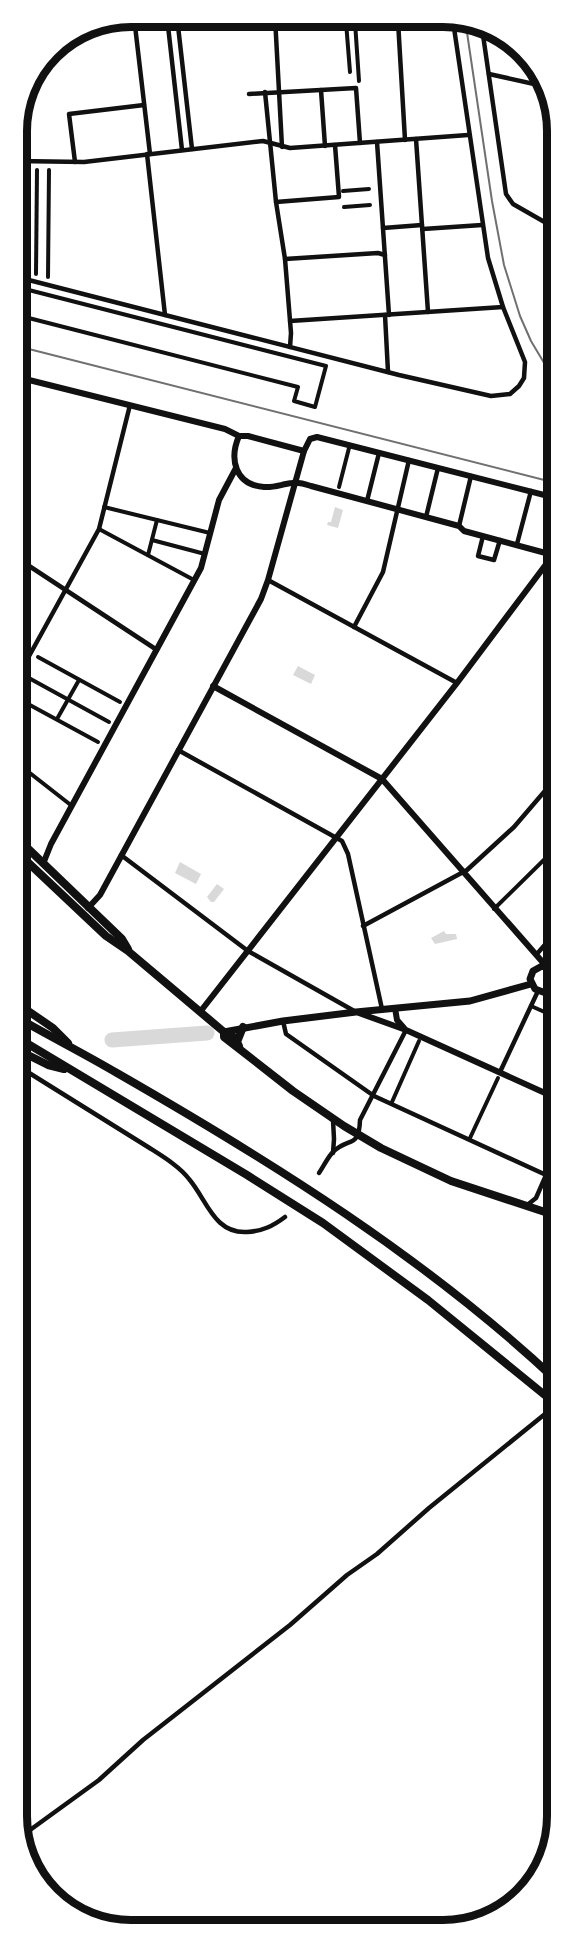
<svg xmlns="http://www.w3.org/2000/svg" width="574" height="1947" font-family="'Alegreya Sans',sans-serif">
<rect width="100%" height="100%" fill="#fff"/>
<g fill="#d9d9d9">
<path d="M 335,507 L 343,510 L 338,528 L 327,525 L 328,522 L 331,522 Z"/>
<path d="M 298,666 L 315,675 L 311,684 L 293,675 Z"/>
<path d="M 180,862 L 201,874 L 196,884 L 175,873 Z"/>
<path d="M 217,884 L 224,889 L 214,902 L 211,902 L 207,897 Z"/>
<path d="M 444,931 L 446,934 L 456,934 L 457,939 L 435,944 L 431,938 Z"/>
</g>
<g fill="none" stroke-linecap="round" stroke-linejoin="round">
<path stroke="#d9d9d9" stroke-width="15" d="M 112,1040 L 207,1033"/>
<g stroke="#111" stroke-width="4">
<path d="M 346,22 L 350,72"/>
<path d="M 355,22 L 359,81"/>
<path d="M 343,191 L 369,189"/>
<path d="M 344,207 L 370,205"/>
<path d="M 36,274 L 37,170"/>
<path d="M 48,277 L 49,170"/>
<path d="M 17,287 L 326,366 L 315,407 L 294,401 L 298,387 L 17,315"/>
<path d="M 339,487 L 349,448"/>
<path d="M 104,507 L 210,533"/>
<path d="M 99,529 L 194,580"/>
<path d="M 152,540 L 205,554"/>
<path d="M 148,555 L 157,520"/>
<path d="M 38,657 L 120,702"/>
<path d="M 27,677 L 109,722"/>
<path d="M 17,698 L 98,742"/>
<path d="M 57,719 L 79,680"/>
<path d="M 17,763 L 72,806"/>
<path d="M 494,909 L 556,848"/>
<path d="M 531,1006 L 556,1017"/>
<path d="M 392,1102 L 419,1041"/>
<path d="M 470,1138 L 498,1078"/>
</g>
<g stroke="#111" stroke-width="4.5">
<path d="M 134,17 L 150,154"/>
<path d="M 167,17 L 182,150"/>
<path d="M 177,17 L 192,149"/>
<path d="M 275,17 L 282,147"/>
<path d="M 396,18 L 398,21 C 413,22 445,25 458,19"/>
<path d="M 398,21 L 405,140"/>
<path d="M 482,28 L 506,194 L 513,204 L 555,228"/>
<path d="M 489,74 L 543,86"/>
<path d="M 321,90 L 325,146"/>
<path d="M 265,92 L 276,202 L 285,259 L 291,333 L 290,347"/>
<path d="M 249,94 L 356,88 L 360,143"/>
<path d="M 416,139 L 428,312"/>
<path d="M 377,142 L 389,315"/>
<path d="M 147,154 L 165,315"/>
<path d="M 17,161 L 84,162 L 263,141 L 290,148 L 468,135"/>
<path d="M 19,161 L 19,118"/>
<path d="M 75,162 L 69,114 L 144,105"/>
<path d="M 276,202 L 339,197 L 335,145"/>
<path d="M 383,228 L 422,225"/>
<path d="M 423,229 L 482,225"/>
<path d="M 285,259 L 378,253 L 385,255"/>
<path d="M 17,277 L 399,375 L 491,396 L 510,394 L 519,386 L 524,378 L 525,362 L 503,307 L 488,258 L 453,21"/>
<path d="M 385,315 L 388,372"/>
<path d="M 290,321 L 503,307"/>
<path d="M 367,501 L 379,453"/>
<path d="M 426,517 L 438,468"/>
<path d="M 459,526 L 471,476"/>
<path d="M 483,536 L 478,556 L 494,560 L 500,540"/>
<path d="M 517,544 L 531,491"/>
<path d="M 17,558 L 157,650"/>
<path d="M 268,580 L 457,683"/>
<path d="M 354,627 L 383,572 L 409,460"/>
<path d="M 17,678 L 99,529 L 130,405"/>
<path d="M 178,750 L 342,841 L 348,854 L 382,1009"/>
<path d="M 121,855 L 248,951 L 356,1012"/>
<path d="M 363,926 L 467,870 L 514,827 L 556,778"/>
<path d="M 536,955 L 556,932"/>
<path d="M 283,1021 L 286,1034 L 374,1096 L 557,1180"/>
<path d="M 18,1066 L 148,1147 C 162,1156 179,1166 189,1179 C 207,1200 214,1234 247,1232 C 263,1231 273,1226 285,1217"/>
<path d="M 500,1072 L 538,991"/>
<path d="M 333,1120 L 334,1139 L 333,1153"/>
<path d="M 319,1173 C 323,1167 327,1159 332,1153 C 348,1136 359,1150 360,1120 L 406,1030"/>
<path d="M 526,1206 L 536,1198 L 557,1150"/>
<path d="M 19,1838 L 99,1780 L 143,1740 L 290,1625 L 347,1575 L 377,1554 L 429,1508 L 545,1414"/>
</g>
<g stroke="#111" stroke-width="6">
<path d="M 481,27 L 484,29"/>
<path d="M 17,377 L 225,429 L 239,436 L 248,436 L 304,451"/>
<path d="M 239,436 C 229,459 235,485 264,487 C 274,488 282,484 292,483 C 299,482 305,484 311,486 L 459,526 L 464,531 L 553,555"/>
<path d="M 213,686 L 382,779 L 546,966"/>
<path d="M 43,864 L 51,844 L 201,568 L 219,500 L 236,468"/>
<path d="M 88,908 L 100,895 L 261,599 L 268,580 L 304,451 L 310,439 L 317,437 L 556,498"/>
<path d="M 395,1008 L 397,1020 L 404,1028"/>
<path d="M 200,1012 L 457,683 L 556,551"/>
<path d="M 359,1013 L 406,1030 L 556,1098"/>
</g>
<g stroke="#111" stroke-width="7">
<path d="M 550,968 L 556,961"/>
<path d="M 556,977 L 550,968 L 542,966 L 533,971 L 530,979 L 535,989 L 543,992 L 552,989 L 556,982"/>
<path d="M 224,1032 L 283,1021 L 356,1012 L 470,1001 L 531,984"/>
</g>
<g stroke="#111" stroke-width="8">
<path d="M 18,839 L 122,939 L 128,949"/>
<path d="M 18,853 L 106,936 L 128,951 L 224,1032 L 230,1033 L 237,1042"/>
<path d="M 224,1032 L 224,1037 L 293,1091 L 344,1126 L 381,1148 L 451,1181 L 557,1216"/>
<path d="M 239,1046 L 237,1042 L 243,1027"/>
</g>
<g stroke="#111" stroke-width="8">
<path d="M 18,1004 L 53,1028 L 68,1043"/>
<path d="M 18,1018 C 51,1037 85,1054 117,1073 C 272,1162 426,1258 557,1381"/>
<path d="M 18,1038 L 247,1175 L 323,1223 L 428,1300 L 557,1405"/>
<path d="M 18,1050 L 48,1065 L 64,1069"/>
</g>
<g stroke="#707070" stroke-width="2">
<path d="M 465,19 L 492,201 L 504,265 L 520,316 L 531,341 L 556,383"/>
<path d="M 17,346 L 556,483"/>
</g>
</g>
<path d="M0 0H574V1947H0ZM131 27H443A104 104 0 0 1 547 131V1816A104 104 0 0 1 443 1920H131A104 104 0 0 1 27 1816V131A104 104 0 0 1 131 27Z" fill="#fff" fill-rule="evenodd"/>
<path fill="none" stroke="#111" stroke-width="8" d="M131 27H443A104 104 0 0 1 547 131V1816A104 104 0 0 1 443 1920H131A104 104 0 0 1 27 1816V131A104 104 0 0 1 131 27Z"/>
</svg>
